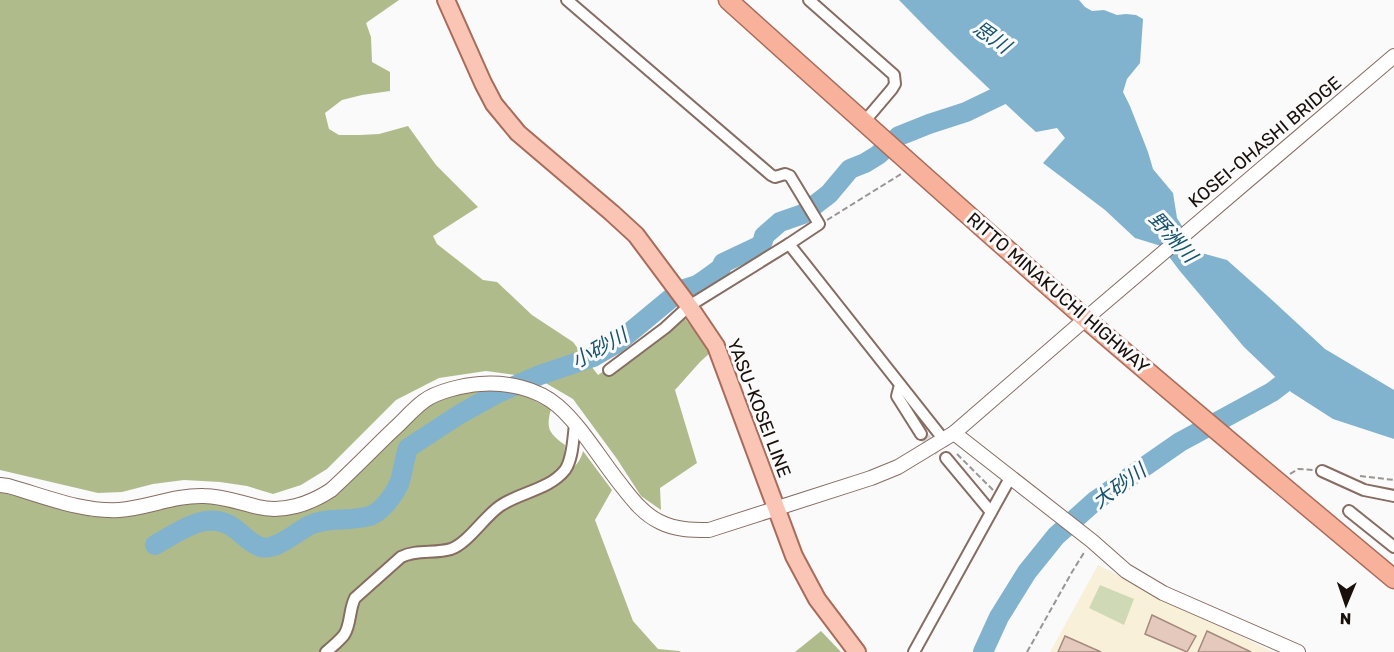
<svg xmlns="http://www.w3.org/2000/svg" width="1394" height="652" font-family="Rubik,'Noto Sans JP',sans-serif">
<rect width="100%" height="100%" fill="#fafafa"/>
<path fill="#f9f0da" d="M 1098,565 L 1273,652 L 1050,652 Z"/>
<path fill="#d0d9b5" d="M 1100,585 L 1134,599 L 1124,625 L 1089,608 Z"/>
<g fill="#b0bb8c">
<path d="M 0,0 L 399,0 L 366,23 L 371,37 L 372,62 L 390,72 L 390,91 L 362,95 L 342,100 L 325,113 L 329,129 L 339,135 L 360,135 L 379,134 L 408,126 L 436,165 L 478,207 L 433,236 L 437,244 L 483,280 L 497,282 L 532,315 L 573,342 L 598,375 L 683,316 L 711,352 L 700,362 L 675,390 L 697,463 L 660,488 L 661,510 L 641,496 L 617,459 L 573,399 L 537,378 L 486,371 L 439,378 L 396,400 L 327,469 L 301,485 L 273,494 L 247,486 L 220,482 L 184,480 L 153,484 L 122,492 L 98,493 L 0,470 Z"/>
<path d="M 496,388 L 523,395 L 551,409 C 546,428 548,433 565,445 L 564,461 L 545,486 C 560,478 579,469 583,451 L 612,490 L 595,520 L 633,621 L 658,649 L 679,651 L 681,652 L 0,652 L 0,492 L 93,517 L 116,516 L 162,504 L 204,501 L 256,512 L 314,507 L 413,416 L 437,400 L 467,390 Z"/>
<path d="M 821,631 L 841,652 L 795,652 Z"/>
</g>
<path fill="#81b3ce" d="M 899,0 L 1079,0 L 1085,7 L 1092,11 L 1104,10 L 1117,15 L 1126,14 L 1136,15 L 1143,19 L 1140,63 L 1127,79 L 1123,92 L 1130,106 L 1148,152 L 1153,169 L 1173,193 L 1177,218 L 1198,252 L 1227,260 L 1272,300 L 1325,349 L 1394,390 L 1394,439 L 1333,419 L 1291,392 L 1244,347 L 1179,270 L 1161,246 L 1135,238 L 1105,210 L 1043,163 L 1065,138 L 1057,128 L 1036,132 C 989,89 943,46 899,0 Z"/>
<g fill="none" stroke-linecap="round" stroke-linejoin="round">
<g stroke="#81b3ce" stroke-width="20">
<path d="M 155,545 C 180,531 207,509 234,528 C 242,534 251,544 261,547 C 276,551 296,532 310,525 C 323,519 336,520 350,519 C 357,518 366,518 372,515 C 383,510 394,495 399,484 C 403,473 404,460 408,448 L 460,414 L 498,393 L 540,375 L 593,357 L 617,343 L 681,290 L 697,285 L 706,279 L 721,268 L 723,263 L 759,246 L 763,241 L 764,236 L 780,222 L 803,214 L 829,194 L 850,169 L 865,163 L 878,155 L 899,136 L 929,124 L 966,112 L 1020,86"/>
<path d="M 983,652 L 999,617 L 1027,572 L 1056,536 L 1095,501 L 1180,442 L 1272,392 L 1302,369"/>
</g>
</g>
<g fill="#e6c9bd" stroke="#a4897d" stroke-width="1.5">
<path d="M 1152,615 L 1196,636 L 1187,652 L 1145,634 Z"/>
<path d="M 1207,631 L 1251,652 L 1198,652 Z"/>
<path d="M 1065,636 L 1101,652 L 1058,652 Z"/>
</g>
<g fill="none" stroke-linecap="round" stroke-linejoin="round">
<path stroke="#d8d7d6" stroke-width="10" stroke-dasharray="10 5" stroke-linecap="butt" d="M 921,434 L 946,458"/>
<g stroke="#876c62" stroke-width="14">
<g id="minor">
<path d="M 567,0 L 771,175 L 775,177 L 785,174 L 790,176 L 819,224 L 789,244 L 944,440"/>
<path d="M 809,0 L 894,75 L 895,84 L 892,89 L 864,122"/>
<path d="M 609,370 L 665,328 L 689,306 L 789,244"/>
<path d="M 900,385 L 897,396 L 921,434"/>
<path d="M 946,458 L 991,512"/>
<path d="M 1322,471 L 1364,490 L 1394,496"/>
<path d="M 1349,511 L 1394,547"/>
<path d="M 326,652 C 332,647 339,641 344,635 C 351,625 349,609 355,598 L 401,557 C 416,549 435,554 451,549 C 468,543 484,517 500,506 C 520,492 549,490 565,470 C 573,459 573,438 575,425"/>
<path d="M 914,652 L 1010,478"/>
</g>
</g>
<g stroke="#876c62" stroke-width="16">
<g id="tertiary">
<path d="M 954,433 L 1092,541 L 1126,571 L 1163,593 L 1298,652"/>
<path d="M 0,485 L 8,486 C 44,496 81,512 119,510 C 148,508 174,495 204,496 C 223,496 240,503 258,507 C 283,513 310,504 331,490 C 353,470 373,449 394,429 C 404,420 413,409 424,401 C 437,391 465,385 480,384 C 507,382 537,388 558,406 C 582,427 600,459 621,485 C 632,499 643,514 660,522 C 676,530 692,530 709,530 L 871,478 L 898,467 L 954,433 L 1097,309 L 1394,56"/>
</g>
</g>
<g stroke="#a96c5a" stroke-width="20">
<path id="primary" d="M 446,0 L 483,83 L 494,104 L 518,133 L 612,213 L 636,235 L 689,306 L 716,346 L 794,556 L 817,599 L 857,652"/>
</g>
<g stroke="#a96c5a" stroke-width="21">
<path id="trunk" d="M 728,0 C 847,107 966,214 1086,319 C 1188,407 1291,493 1394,579"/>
</g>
<g stroke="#999593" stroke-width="2" stroke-dasharray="6 3" stroke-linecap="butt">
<path d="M 827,220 L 901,174"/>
<path d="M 957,454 L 993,490"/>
<path d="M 1290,474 L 1298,469 L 1313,470"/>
<path d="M 1360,476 L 1394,480"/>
<path d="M 1027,652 L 1072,572 L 1085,551"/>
</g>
<use href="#minor" stroke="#fff" stroke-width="10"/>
<use href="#tertiary" stroke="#fff" stroke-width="14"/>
<use href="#primary" stroke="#fac5b5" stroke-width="16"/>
<use href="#trunk" stroke="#f8b29c" stroke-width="18"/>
</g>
<g text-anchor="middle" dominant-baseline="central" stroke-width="6" stroke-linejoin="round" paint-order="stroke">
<g font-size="18" fill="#190f0b" stroke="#fafafa">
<text transform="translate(1265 142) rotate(-40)">KOSEI-OHASHI BRIDGE</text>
<text transform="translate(1058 293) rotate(41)">RITTO MINAKUCHI HIGHWAY</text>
<text transform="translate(759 408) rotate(69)">YASU-KOSEI LINE</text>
</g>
<g font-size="20" font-style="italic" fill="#13536e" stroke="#fafafa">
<text transform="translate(992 37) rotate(35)">思川</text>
<text transform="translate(1173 237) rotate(48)">野洲川</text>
<text transform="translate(599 348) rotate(-29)">小砂川</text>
<text transform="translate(1119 486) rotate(-36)">大砂川</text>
</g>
</g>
<g transform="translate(1346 604) rotate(182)" stroke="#fafafa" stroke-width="4.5" paint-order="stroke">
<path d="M0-4.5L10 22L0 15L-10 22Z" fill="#190f0b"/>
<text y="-9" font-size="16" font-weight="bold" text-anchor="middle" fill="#190f0b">N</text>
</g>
</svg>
